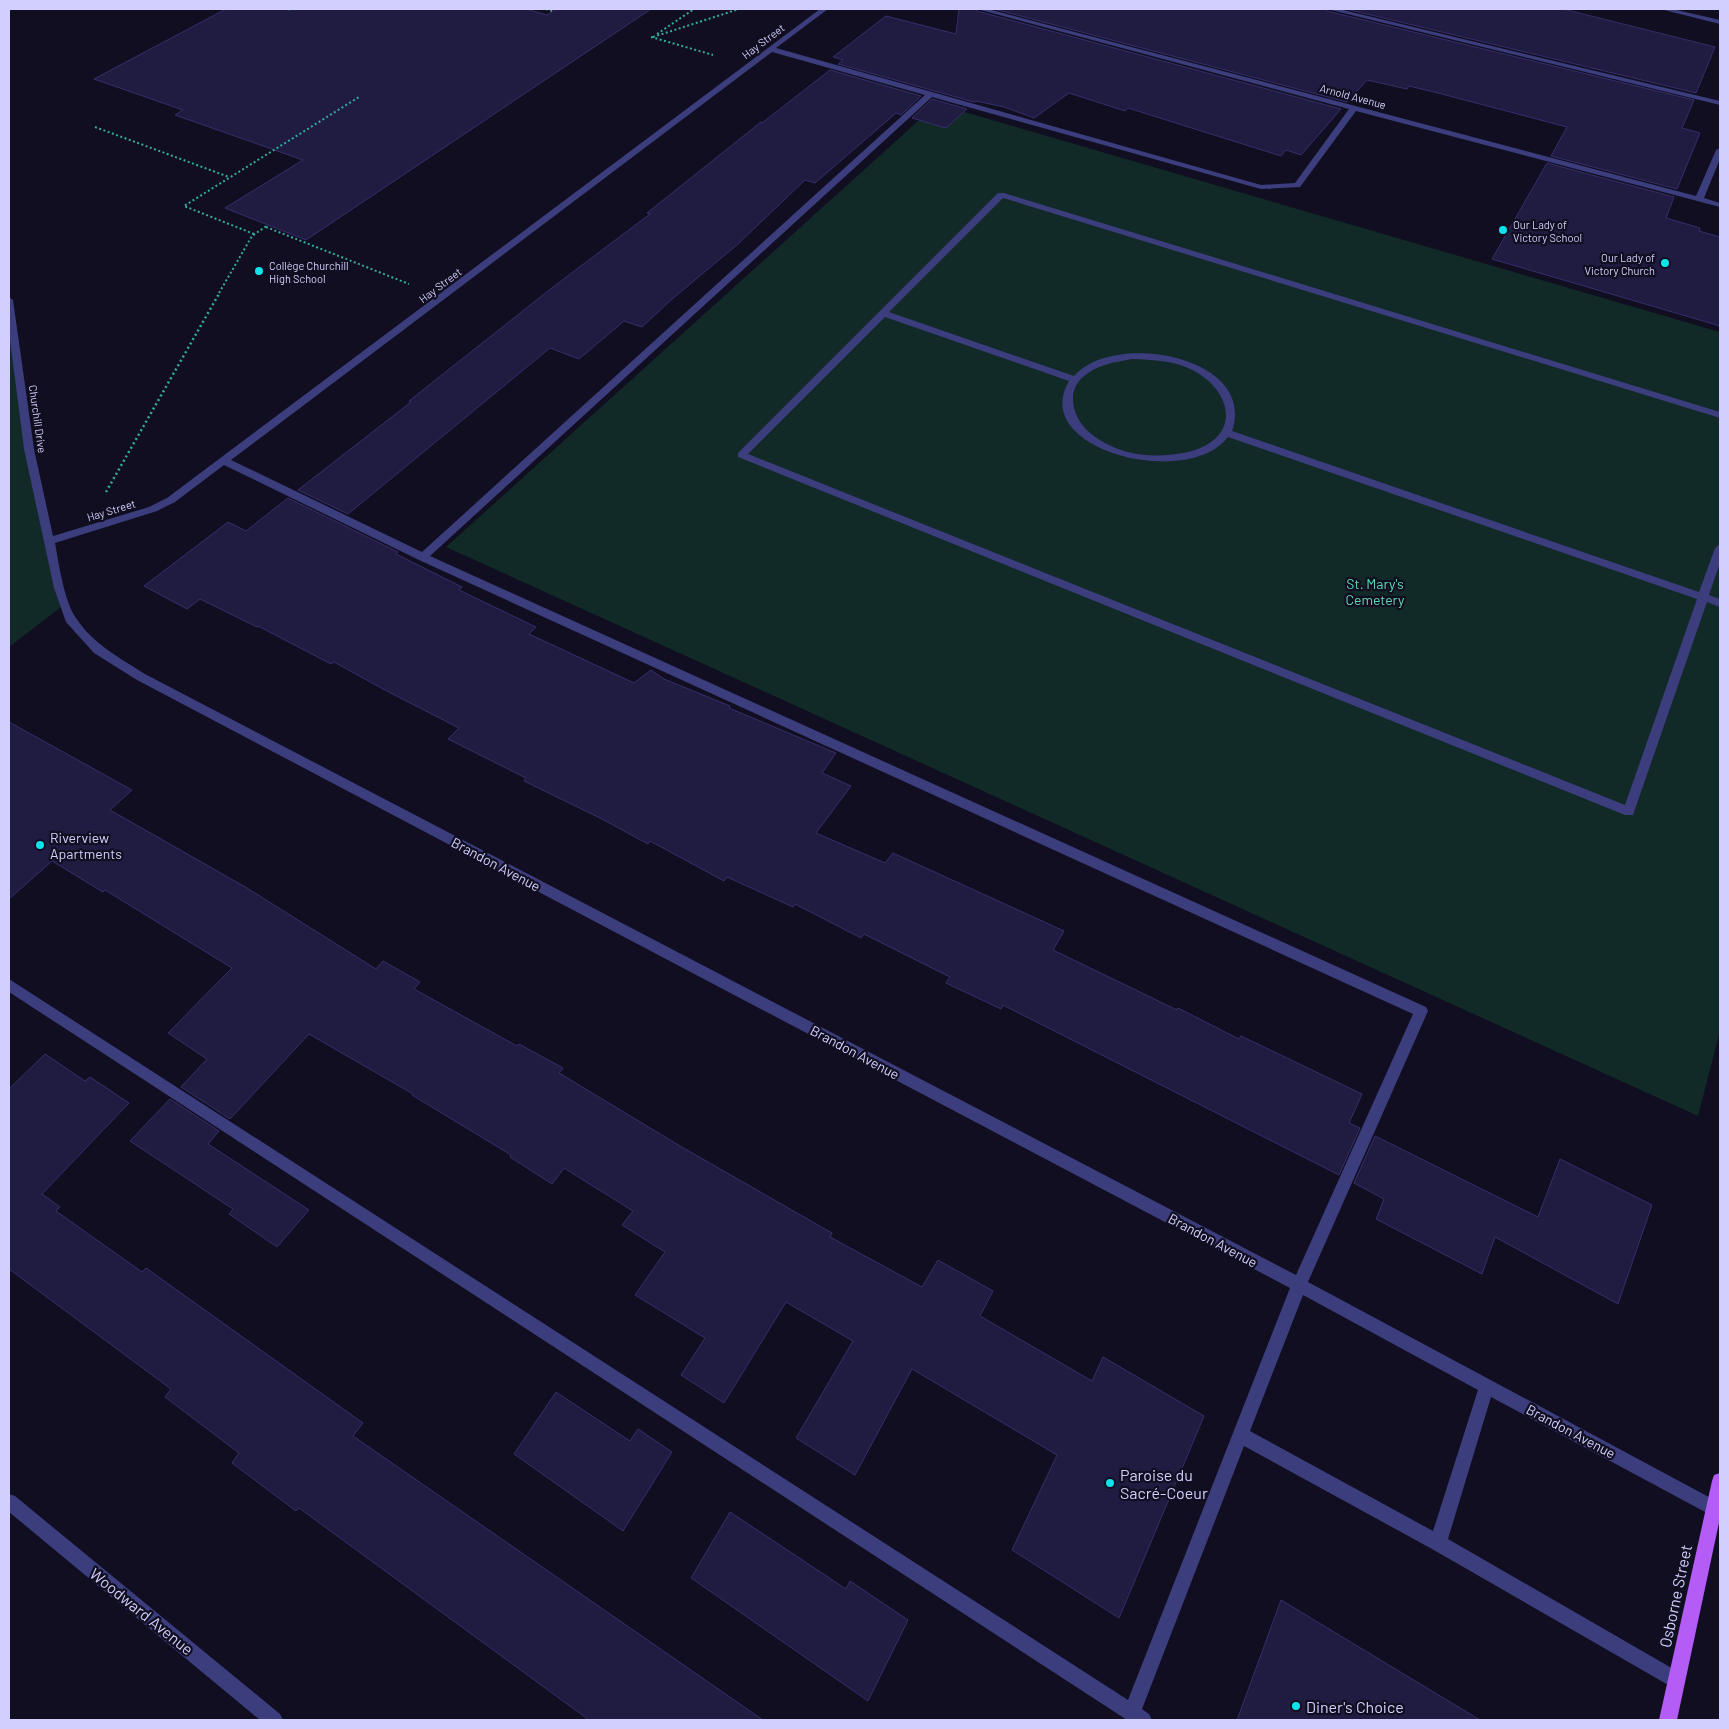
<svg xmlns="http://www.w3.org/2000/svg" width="1729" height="1729" font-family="Barlow,sans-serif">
<rect width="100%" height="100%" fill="#100e20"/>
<g fill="#112927">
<path d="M 937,104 L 1720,332 L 1720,1031 L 1698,1116 L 446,547 Z"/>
<path d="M 9,300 L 29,449 L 65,604 L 9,647 Z"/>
</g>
<g fill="#201b40" stroke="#362e6b">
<path d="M 226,9 L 526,9 L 547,15 L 557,9 L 651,9 L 306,240 L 225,208 L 303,160 L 175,115 L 183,110 L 94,79 Z"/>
<path d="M 959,9 L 975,9 L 977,11 L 1341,109 L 1301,155 L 1286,150 L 1281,156 L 1128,108 L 1125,111 L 1069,93 L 1034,118 L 1004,107 L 976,101 L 974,102 L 838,64 L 843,60 L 833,57 L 886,16 L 956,34 Z"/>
<path d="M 994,9 L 1325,9 L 1327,11 L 1694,100 L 1682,128 L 1700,133 L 1677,189 L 1551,156 L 1567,127 L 1442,94 L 1409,86 L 1407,89 L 1367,80 L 1347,102 Z"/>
<path d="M 1346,9 L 1563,9 L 1715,47 L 1696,93 Z"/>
<path d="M 830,70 L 921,96 L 901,115 L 896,113 L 815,183 L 805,180 L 738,244 L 671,300 L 642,327 L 624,321 L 579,359 L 550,348 L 348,514 L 298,490 L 411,402 L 409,401 L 553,287 L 650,214 L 647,213 L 761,122 L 762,123 Z"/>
<path d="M 932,99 L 967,109 L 946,128 L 912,118 Z"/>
<path d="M 1547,163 L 1674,197 L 1666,218 L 1700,228 L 1699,231 L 1720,237 L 1720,326 L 1492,259 Z"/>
<path d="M 288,498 L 398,552 L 396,554 L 462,587 L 459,590 L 536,627 L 529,634 L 634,683 L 651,670 L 664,679 L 730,706 L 729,708 L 836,753 L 822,773 L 851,786 L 816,833 L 885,863 L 893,853 L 1064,931 L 1053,950 L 1177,1010 L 1178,1008 L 1239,1039 L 1241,1036 L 1362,1094 L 1349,1123 L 1360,1128 L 1339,1175 L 1003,1005 L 1001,1009 L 946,983 L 950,977 L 864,934 L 861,938 L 795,904 L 793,907 L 727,877 L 724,881 L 650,841 L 648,844 L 602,819 L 524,781 L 526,778 L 448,739 L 459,728 L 383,689 L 334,662 L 331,664 L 258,626 L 257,627 L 200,599 L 187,609 L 144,586 L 228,522 L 246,531 Z"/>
<path d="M 9,722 L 132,790 L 110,810 L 247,888 L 376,969 L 383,961 L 420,982 L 414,989 L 517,1046 L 519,1044 L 563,1068 L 559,1073 L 680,1146 L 832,1233 L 830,1237 L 922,1287 L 938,1260 L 993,1291 L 980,1316 L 1092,1381 L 1103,1357 L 1204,1416 L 1119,1618 L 1012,1550 L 1057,1455 L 912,1369 L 855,1475 L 796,1438 L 853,1341 L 786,1302 L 724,1403 L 681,1375 L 705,1338 L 635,1295 L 665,1252 L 622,1225 L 633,1211 L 564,1168 L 552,1184 L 510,1157 L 511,1155 L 412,1095 L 413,1094 L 309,1034 L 230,1119 L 181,1087 L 207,1059 L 168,1033 L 232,968 L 105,890 L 103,892 L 52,861 L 9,899 Z"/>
<path d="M 45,1054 L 85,1081 L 90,1077 L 129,1103 L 42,1194 L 60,1207 L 56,1211 L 142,1272 L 146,1268 L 363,1423 L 353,1436 L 763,1720 L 589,1720 L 299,1508 L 296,1511 L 232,1463 L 239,1453 L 165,1397 L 171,1389 L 9,1269 L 9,1089 Z"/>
<path d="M 170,1099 L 219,1131 L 208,1144 L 309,1210 L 277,1247 L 229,1214 L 233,1209 L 130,1141 Z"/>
<path d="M 1375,1136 L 1538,1217 L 1560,1159 L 1652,1205 L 1618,1304 L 1495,1237 L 1482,1274 L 1376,1219 L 1384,1199 L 1354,1183 Z"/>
<path d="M 556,1392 L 630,1441 L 638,1429 L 672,1452 L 623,1531 L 514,1454 Z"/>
<path d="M 730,1512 L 846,1589 L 850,1581 L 908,1620 L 868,1701 L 691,1578 Z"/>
<path d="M 1281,1600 L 1480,1720 L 1237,1720 Z"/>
</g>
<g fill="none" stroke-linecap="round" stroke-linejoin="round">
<g stroke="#34ac9d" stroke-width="2" stroke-dasharray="2 2.5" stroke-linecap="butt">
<path d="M 288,9 L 292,10"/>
<path d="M 546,9 L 552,11"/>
<path d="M 657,34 L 694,9"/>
<path d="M 651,37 L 713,55"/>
<path d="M 653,37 L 739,9"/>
<path d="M 95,127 L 229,177"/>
<path d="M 266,227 L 409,284"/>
<path d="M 254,234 L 184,206 L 359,97"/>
<path d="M 219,293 L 252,236 L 268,225"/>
</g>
<path stroke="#34ac9d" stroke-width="2.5" stroke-dasharray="2 3" stroke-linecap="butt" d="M 106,492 L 220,292"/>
<g fill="#3b3d7c" fill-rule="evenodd">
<path d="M 820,9 L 828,9 L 776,48 L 1261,185 L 1295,183 L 1349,109 L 977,9 L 988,9 L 1696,196 L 1716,150 L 1720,148 L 1720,159 L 1704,198 L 1720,203 L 1720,207 L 1356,111 L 1300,187 L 1261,189 L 932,97 L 430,556 L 1426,1007 L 1428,1011 L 1308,1282 L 1720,1503 L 1720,1520 L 1491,1397 L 1448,1539 L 1682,1674 L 1685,1680 L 1682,1686 L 1676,1689 L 1670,1686 L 1432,1549 L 1244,1446 L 1142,1709 L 1149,1714 L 1152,1720 L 1127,1720 L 9,992 L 9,979 L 1128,1700 L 1290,1288 L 137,680 L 94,653 L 66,622 L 54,588 L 24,449 L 9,332 L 9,297 L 13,300 L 34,449 L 53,536 L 149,507 L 167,498 ZM 772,52 L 925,95 L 422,552 L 231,460 ZM 224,465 L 419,560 L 1413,1014 L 1296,1275 L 145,674 C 120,658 93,644 76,618 C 64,601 59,564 55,543 L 157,511 L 175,502 ZM 1303,1295 L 1478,1390 L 1433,1531 L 1250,1431 Z"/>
<path d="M 1327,9 L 1339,9 L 1720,101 L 1720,105 Z"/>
<path d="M 1660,9 L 1672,9 L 1720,20 L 1720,24 Z"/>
<path d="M 998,193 L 1004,193 L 1720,412 L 1720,418 L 1003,198 L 889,312 L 1074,376 C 1113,330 1258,356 1232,431 L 1699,592 L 1715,548 L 1720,544 L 1720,563 L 1709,595 L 1720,599 L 1720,607 L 1707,602 L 1633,815 L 1625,815 L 738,457 L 738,453 ZM 885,317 L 1069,381 C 1028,450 1188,490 1228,437 L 1697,599 L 1625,805 L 748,454 ZM 1132,359 C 1151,360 1170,360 1188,368 C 1233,388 1244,438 1188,452 C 1169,456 1146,457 1128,452 C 1102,445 1072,427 1073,397 C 1073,390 1077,382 1083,377 C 1096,365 1115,362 1132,359 Z"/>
<path d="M 9,1494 L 15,1496 L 280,1714 L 283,1720 L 260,1720 L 9,1512 Z"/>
</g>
<path fill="#b35cf6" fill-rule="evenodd" d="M 1720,1473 L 1720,1518 L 1677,1720 L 1659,1720 L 1712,1481 L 1714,1475 Z"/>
</g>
<g fill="#0ce3eb" stroke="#100e20" stroke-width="2">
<circle cx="1503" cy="230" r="5"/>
<circle cx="1665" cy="263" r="5"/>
<circle cx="259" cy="271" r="5"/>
<circle cx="40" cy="845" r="5"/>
<circle cx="1110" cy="1483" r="5"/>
<circle cx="1296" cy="1706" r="5"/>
</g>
<g text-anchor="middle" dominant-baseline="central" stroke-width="4.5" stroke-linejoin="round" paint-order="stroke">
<g font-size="11" fill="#d2cffc" stroke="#100e20">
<text transform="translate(763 41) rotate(-37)">Hay Street</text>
<text transform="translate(1353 96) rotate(15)">Arnold Avenue</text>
<text transform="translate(440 285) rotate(-37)">Hay Street</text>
<text transform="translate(38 419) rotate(82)">Churchill Drive</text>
<text transform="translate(111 510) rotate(-17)">Hay Street</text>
</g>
<g font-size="11" fill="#d2cffc" stroke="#100e20" text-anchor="start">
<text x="1513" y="224">Our Lady of<tspan x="1513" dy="13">Victory School</tspan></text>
<text x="1655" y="257" text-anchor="end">Our Lady of<tspan x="1655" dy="13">Victory Church</tspan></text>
<text x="269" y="265">Collège Churchill<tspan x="269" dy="13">High School</tspan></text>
</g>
<g font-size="14" fill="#60d8b2" stroke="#100e20">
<text x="1375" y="583">St. Mary's<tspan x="1375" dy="16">Cemetery</tspan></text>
</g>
<g font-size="14" fill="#d2cffc" stroke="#100e20" text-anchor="start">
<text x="50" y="837">Riverview<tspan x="50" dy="16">Apartments</tspan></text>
</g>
<g font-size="14" fill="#d2cffc" stroke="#100e20">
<text transform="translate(496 864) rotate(28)">Brandon Avenue</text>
<text transform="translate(855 1052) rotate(28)">Brandon Avenue</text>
<text transform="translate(1213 1240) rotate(28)">Brandon Avenue</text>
<text transform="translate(1571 1431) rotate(28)">Brandon Avenue</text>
</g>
<g font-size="16" fill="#d2cffc" stroke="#100e20" text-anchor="start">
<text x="1120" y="1474">Paroise du<tspan x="1120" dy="18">Sacré-Coeur</tspan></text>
<text x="1306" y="1706">Diner's Choice</text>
</g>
<g font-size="16" fill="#d2cffc" stroke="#100e20">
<text transform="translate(1675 1596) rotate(-78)">Osborne Street</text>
<text transform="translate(142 1611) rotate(39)">Woodward Avenue</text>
</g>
</g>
<rect width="1729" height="1729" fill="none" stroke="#d2cffc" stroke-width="20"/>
</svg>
